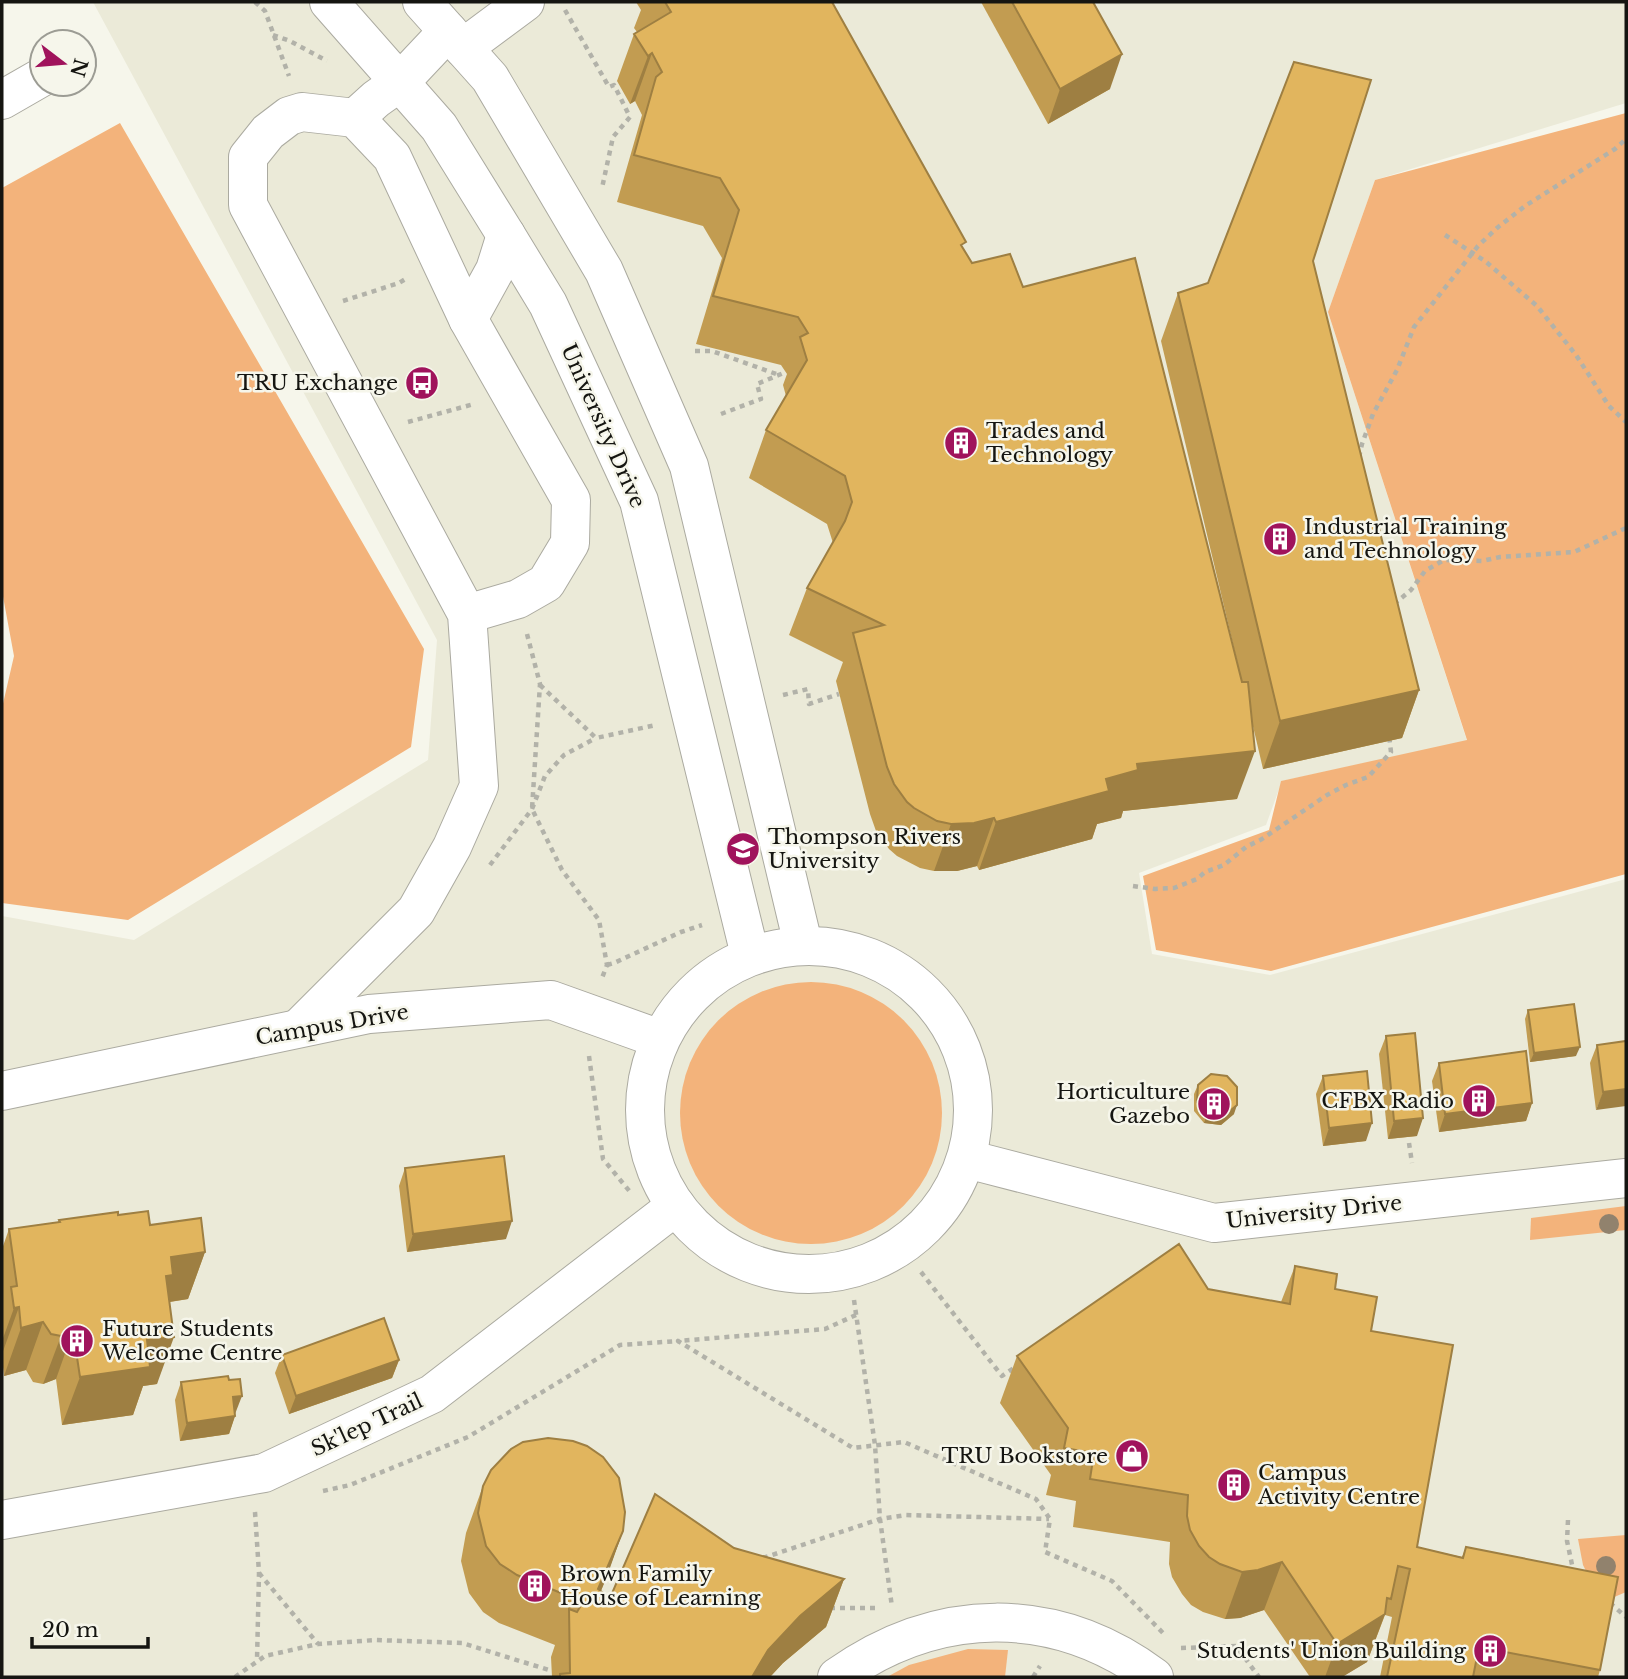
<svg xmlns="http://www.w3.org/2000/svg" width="1628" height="1679" font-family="'Libre Baskerville',serif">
<rect width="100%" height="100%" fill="#f6f6eb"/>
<path fill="#ebead8" d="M 93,2 L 1626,2 L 1626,103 L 1375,180 L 1328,312 L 1467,741 L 1282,781 L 1266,825 L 1139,873 L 1152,954 L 1270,975 L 1626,879 L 1626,1677 L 2,1677 L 2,916 L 134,940 L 428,760 L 437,640 Z"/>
<g fill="#f3b37b">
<path d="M 1626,113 L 1626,874 L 1271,971 L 1156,950 L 1143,876 L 1269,830 L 1281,781 L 1467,740 L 1328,312 L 1375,180 Z"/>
<path d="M 120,123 L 424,649 L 411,747 L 128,920 L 2,903 L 2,708 L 14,656 L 2,591 L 2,188 Z"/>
<circle cx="811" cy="1113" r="131"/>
<path d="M 1626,1206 L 1626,1230 L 1530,1240 L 1531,1218 Z"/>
<path d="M 1626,1535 L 1626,1592 L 1612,1598 L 1590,1579 L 1583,1565 L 1578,1539 Z"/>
<path d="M 968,1649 L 1008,1650 L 1005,1677 L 887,1677 L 909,1665 Z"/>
</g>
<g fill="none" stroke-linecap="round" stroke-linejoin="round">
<g stroke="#abaaa0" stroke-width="40">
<g id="minor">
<path d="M 329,2 L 439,127 L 506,235 L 548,304 L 639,501 L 750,955"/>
<path d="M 422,2 L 490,78 L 604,271 L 689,466 L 803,944"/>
<path d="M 463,48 L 525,2"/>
<path d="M 2,100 L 42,77"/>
<path d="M 355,118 L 376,99 L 400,82 L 448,31"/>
<path d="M 468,319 L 495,270 L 506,235"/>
<circle cx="809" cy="1110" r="164"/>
<path d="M 299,1028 L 416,911 L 452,847 L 479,786 L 467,614 L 248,205 L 248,157 L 268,132 L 289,116 L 302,112 L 355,118 L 392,157 L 468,319 L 571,500 L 570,543 L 546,583 L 518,599 L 467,614"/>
<path d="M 2,1091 L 369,1014 L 551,1000 L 660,1039"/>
<path d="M 967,1159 L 1214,1223 L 1626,1178"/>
<path d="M 2,1520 L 264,1473 L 432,1394 L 676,1206"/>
<path d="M 837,1677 C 937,1606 1054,1603 1154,1677"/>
</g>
</g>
<g stroke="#b2b2a9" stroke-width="4.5" stroke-dasharray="5 5" stroke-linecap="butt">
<path d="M 255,2 L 265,11 L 289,76"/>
<path d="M 565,10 L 609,87 L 614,85 L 630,117 L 613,137 L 602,188"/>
<path d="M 273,35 L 290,41 L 327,61"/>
<path d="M 1445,235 L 1485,261 L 1537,306 L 1576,355 L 1609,406 L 1626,422"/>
<path d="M 343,301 L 399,283 L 407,278"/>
<path d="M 695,351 L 712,351 L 779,375"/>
<path d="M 721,414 L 761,399 L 757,384 L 786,372"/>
<path d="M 408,422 L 474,404"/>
<path d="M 1359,457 L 1362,444 L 1373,414 L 1397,370 L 1414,327 L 1478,246 L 1497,228 L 1525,206 L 1615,149 L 1626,139"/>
<path d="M 1394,604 L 1411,590 L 1425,571 L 1444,560 L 1482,561 L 1500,557 L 1574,552 L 1626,528"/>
<path d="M 527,634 L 540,684 L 532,809 L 562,870 L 599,920 L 607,965 L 602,978"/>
<path d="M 540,685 L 596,738 L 656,725"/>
<path d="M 783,695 L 808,689 L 809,704 L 839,694"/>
<path d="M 490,865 L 532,809 L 545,776 L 564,755 L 596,738"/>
<path d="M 1133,886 L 1155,889 L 1174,888 L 1197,879 L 1205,872 L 1224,865 L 1246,847 L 1262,839 L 1327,795 L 1346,785 L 1368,777 L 1391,752 L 1389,735"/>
<path d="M 607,965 L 614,963 L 681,932 L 702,925"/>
<path d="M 589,1056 L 603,1159 L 631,1193"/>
<path d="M 1409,1143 L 1412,1163"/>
<path d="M 921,1272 L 1002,1376 L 1017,1366"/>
<path d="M 854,1300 L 875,1445 L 880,1519 L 892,1607"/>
<path d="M 856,1315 L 825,1329 L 678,1341 L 853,1448 L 904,1442 L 1036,1499 L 1050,1519 L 1045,1552 L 1112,1581 L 1165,1635"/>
<path d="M 323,1491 L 350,1485 L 468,1437 L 620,1345 L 678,1341"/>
<path d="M 255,1512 L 259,1573 L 257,1660"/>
<path d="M 1568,1520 L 1567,1541 L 1574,1574"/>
<path d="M 763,1558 L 880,1519 L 906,1515 L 1049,1519"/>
<path d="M 259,1573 L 318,1644"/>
<path d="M 1610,1603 L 1626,1617"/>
<path d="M 830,1608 L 877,1608"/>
<path d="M 1181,1648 L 1236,1646 L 1259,1677"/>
<path d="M 235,1677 L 265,1656 L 318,1644 L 376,1640 L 462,1643 L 552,1671"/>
<path d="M 1033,1677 L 1040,1666"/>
</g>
<use href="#minor" stroke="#fff" stroke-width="38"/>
</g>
<g fill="#91826d">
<circle cx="1609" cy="1224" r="10"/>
<circle cx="1606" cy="1566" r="10"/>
</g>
<g fill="#c29c51">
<path d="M 636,2 L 832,2 L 963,249 L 972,263 L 1023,287 L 1242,682 L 1161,341 L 1178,293 L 1313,261 L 1419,690 L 1402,738 L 1263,769 L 1252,722 L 1237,799 L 1123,811 L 1121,818 L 1097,824 L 1092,839 L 979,870 L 977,866 L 957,871 L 934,871 L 920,868 L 897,856 L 889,849 L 876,831 L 870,814 L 836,681 L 843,662 L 789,635 L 807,588 L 833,543 L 827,524 L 749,478 L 766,430 L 786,396 L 783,385 L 787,374 L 781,365 L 696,344 L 722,258 L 703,226 L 617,202 L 642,115 L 635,101 L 630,104 L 617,81 L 634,34 L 637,32 L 634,28 L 641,10 Z"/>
<path d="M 981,2 L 1093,2 L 1110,89 L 1048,124 Z"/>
<path d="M 1528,1010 L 1576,1056 L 1530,1062 L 1525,1019 Z"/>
<path d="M 1386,1036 L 1417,1136 L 1388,1139 L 1379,1054 Z"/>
<path d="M 1626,1041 L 1596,1110 L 1590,1063 L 1597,1045 Z"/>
<path d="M 1439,1063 L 1532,1103 L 1526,1121 L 1439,1132 L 1432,1081 Z"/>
<path d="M 1323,1076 L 1366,1141 L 1323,1146 L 1316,1094 Z"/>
<path d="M 1198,1085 L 1234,1114 L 1221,1125 L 1204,1123 L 1194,1111 L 1194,1094 Z"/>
<path d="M 405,1168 L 506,1239 L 407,1252 L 399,1186 Z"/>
<path d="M 118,1215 L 150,1225 L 205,1252 L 188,1299 L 170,1302 L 157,1384 L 143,1386 L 133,1415 L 62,1425 L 56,1379 L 43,1384 L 33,1382 L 26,1370 L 4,1376 L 2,1358 L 2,1249 L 9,1229 L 58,1222 L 59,1220 Z"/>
<path d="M 1295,1266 L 1335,1289 L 1371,1331 L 1417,1547 L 1462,1557 L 1466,1547 L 1600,1670 L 1598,1677 L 1380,1677 L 1392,1617 L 1385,1615 L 1367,1662 L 1342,1677 L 1310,1677 L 1264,1610 L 1240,1618 L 1225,1619 L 1203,1612 L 1191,1605 L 1182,1594 L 1172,1577 L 1169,1564 L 1170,1542 L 1073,1527 L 1076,1501 L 1046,1495 L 1051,1475 L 1000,1403 L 1017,1356 L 1208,1289 L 1281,1302 Z"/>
<path d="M 282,1355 L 399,1360 L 392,1378 L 289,1414 L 275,1373 Z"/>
<path d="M 181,1382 L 235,1414 L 235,1416 L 229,1434 L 180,1441 L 175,1400 Z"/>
<path d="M 483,1486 L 623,1531 L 601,1591 L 610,1598 L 734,1548 L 844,1579 L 826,1627 L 783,1663 L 770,1677 L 552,1677 L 551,1657 L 555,1645 L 499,1623 L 483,1612 L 469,1593 L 461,1561 L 466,1533 Z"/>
</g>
<g fill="#9e7f42">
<path d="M 652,53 L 635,101 L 630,104 L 648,56 Z"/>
<path d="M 1122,54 L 1110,89 L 1048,124 L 1060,89 Z"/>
<path d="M 1419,690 L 1402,738 L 1263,769 L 1280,721 Z"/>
<path d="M 1255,751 L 1237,799 L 1123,811 L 1121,818 L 1097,824 L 1092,839 L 979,870 L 996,822 L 1106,779 L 1137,764 Z"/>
<path d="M 994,818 L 977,866 L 957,871 L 934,871 L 951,824 Z"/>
<path d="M 1580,1047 L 1576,1056 L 1530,1062 L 1534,1053 Z"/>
<path d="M 1626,1089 L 1626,1106 L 1596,1110 L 1603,1092 Z"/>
<path d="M 1532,1103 L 1526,1121 L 1439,1132 L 1445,1114 Z"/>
<path d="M 1237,1105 L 1234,1114 L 1221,1125 L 1204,1123 L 1208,1113 Z"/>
<path d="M 1423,1118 L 1417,1136 L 1388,1139 L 1394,1121 Z"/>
<path d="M 1372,1123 L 1366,1141 L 1323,1146 L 1329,1128 Z"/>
<path d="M 512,1221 L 506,1239 L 407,1252 L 413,1234 Z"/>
<path d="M 205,1252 L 188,1299 L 162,1303 L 155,1323 L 171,1257 Z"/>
<path d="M 19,1307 L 2,1354 L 2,1341 L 14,1308 Z"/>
<path d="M 43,1322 L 26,1370 L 4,1376 L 21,1328 Z"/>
<path d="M 73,1331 L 56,1379 L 43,1384 L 61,1336 Z"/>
<path d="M 174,1337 L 157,1384 L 143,1386 L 133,1415 L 62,1425 L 80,1377 L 147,1340 Z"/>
<path d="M 399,1360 L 392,1378 L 289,1414 L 296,1396 Z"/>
<path d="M 242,1396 L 235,1414 L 233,1397 Z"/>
<path d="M 235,1416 L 229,1434 L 180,1441 L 187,1423 Z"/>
<path d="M 623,1531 L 606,1579 L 581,1637 L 598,1589 Z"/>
<path d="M 1282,1562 L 1264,1610 L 1240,1618 L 1225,1619 L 1242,1572 Z"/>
<path d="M 844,1579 L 826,1627 L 783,1663 L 770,1677 L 752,1677 L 768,1650 L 800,1616 Z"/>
<path d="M 1385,1614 L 1367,1662 L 1342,1677 L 1325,1677 L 1337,1644 Z"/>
</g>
<g fill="#e1b55e" stroke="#9e7f42" stroke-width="2">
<path d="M 665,2 L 832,2 L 966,242 L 961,245 L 972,263 L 1010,254 L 1023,287 L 1135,258 L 1242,682 L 1248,682 L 1255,751 L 1137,764 L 1138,770 L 1106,779 L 1109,791 L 996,822 L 994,818 L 974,823 L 951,824 L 937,821 L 914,808 L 907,802 L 894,784 L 887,767 L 853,633 L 884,625 L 807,588 L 845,521 L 852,502 L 845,476 L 766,430 L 807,360 L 800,337 L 808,333 L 798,317 L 713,296 L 739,210 L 720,178 L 634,155 L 656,77 L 662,72 L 652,53 L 648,56 L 634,34 L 671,12 Z"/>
<path d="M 1012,2 L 1093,2 L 1122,54 L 1060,89 Z"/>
<path d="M 1294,62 L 1371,80 L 1313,261 L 1419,690 L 1280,721 L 1178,293 L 1208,283 Z"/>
<path d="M 1574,1004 L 1580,1047 L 1534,1053 L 1528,1010 Z"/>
<path d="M 1415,1033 L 1423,1118 L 1394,1121 L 1386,1036 Z"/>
<path d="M 1626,1041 L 1626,1089 L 1603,1092 L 1597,1045 Z"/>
<path d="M 1526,1051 L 1532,1103 L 1445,1114 L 1439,1063 Z"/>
<path d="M 1367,1071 L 1372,1123 L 1329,1128 L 1323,1076 Z"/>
<path d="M 1211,1074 L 1227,1076 L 1237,1087 L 1237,1105 L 1224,1116 L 1208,1113 L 1197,1102 L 1198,1085 Z"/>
<path d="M 504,1156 L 512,1221 L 413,1234 L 405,1168 Z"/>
<path d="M 148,1211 L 150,1225 L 201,1218 L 205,1252 L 171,1257 L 173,1275 L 166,1276 L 174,1337 L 147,1340 L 150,1367 L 80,1377 L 73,1331 L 61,1336 L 51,1334 L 43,1322 L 21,1328 L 19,1307 L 14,1308 L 11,1287 L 17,1286 L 9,1229 L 60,1222 L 59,1220 L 118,1212 L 118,1215 Z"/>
<path d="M 1179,1244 L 1208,1289 L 1290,1304 L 1295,1266 L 1337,1274 L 1335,1289 L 1377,1297 L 1371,1331 L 1453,1345 L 1417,1547 L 1463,1558 L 1466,1547 L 1618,1577 L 1600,1670 L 1479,1647 L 1473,1677 L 1387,1677 L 1410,1569 L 1398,1566 L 1391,1599 L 1387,1598 L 1385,1614 L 1337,1644 L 1282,1562 L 1258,1570 L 1242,1572 L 1220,1564 L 1209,1557 L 1199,1546 L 1190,1530 L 1187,1516 L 1188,1495 L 1090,1479 L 1094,1453 L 1064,1448 L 1068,1428 L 1017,1356 Z"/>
<path d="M 384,1318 L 399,1360 L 296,1396 L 282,1355 Z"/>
<path d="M 228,1376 L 229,1380 L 240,1379 L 242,1396 L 233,1397 L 235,1416 L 187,1423 L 181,1382 Z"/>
<path d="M 548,1438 L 573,1441 L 587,1446 L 603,1457 L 619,1478 L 625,1512 L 623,1531 L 598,1589 L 610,1598 L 655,1494 L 734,1548 L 844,1579 L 800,1616 L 768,1650 L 752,1677 L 560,1677 L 560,1674 L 570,1673 L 569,1609 L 577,1612 L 583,1602 L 517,1575 L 500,1564 L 486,1546 L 478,1513 L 483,1486 L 491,1470 L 511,1449 L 523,1442 Z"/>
</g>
<defs>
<g id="bus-disc" transform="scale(1.75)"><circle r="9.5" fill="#a0135c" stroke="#f6f6eb"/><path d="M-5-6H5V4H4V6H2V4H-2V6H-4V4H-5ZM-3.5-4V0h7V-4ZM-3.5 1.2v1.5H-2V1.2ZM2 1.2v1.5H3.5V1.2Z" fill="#fff"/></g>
<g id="building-disc" transform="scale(1.75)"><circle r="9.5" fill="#a0135c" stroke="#f6f6eb"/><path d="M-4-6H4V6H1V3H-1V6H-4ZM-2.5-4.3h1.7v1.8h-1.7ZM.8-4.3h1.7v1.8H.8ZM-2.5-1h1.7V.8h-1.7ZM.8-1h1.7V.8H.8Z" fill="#fff"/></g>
<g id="university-disc" transform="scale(1.75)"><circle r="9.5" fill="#a0135c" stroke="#f6f6eb"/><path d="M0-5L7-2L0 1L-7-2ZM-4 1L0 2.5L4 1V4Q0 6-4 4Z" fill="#fff"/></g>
<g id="shop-disc" transform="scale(1.75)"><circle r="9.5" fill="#a0135c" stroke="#f6f6eb"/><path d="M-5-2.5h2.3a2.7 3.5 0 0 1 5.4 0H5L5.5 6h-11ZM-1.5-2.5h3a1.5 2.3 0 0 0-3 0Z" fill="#fff"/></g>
</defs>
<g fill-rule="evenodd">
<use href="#bus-disc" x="422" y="383"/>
<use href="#building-disc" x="961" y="443"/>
<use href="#building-disc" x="1280" y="539"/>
<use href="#university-disc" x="743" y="849"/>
<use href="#building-disc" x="1479" y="1101"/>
<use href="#building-disc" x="1214" y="1104"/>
<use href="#building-disc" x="77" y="1341"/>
<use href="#shop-disc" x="1132" y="1456"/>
<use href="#building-disc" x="1234" y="1485"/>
<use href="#building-disc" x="535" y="1586"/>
<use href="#building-disc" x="1490" y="1651"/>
</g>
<g text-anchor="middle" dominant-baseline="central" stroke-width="5" stroke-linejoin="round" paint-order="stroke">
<g font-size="21" fill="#151511" stroke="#f6f6eb" text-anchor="start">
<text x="398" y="383" text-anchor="end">TRU Exchange</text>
<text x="986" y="431">Trades and<tspan x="986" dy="24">Technology</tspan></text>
<text x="1304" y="527">Industrial Training<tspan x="1304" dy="24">and Technology</tspan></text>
<text x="768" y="837">Thompson Rivers<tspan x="768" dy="24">University</tspan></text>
<text x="1190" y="1092" text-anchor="end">Horticulture<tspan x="1190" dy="24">Gazebo</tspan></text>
<text x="1454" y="1101" text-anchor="end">CFBX Radio</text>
<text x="102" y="1329">Future Students<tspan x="102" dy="24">Welcome Centre</tspan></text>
<text x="1108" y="1456" text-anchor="end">TRU Bookstore</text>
<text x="1258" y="1473">Campus<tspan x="1258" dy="24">Activity Centre</tspan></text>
<text x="560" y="1574">Brown Family<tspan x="560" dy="24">House of Learning</tspan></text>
<text x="1466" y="1651" text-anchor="end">Students' Union Building</text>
</g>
<g font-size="21" fill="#151511" stroke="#f6f6eb">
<text transform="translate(603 426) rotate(66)">University Drive</text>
<text transform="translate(332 1025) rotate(-10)">Campus Drive</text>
<text transform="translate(1314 1212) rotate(-6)">University Drive</text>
<text transform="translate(367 1425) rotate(-25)">Sk'lep Trail</text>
</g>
</g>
<rect width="1628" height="1679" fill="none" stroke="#151511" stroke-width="7"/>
<g transform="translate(63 63) rotate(106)"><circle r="33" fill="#f6f6eb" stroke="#9c9c94" stroke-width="2"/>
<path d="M0-5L12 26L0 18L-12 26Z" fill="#a0135c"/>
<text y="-10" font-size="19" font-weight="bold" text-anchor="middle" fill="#151511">N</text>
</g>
<path d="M32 1637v10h116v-10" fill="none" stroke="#151511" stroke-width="3.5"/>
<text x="42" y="1637" font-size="21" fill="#151511" stroke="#f6f6eb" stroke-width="5" paint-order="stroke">20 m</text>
</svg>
